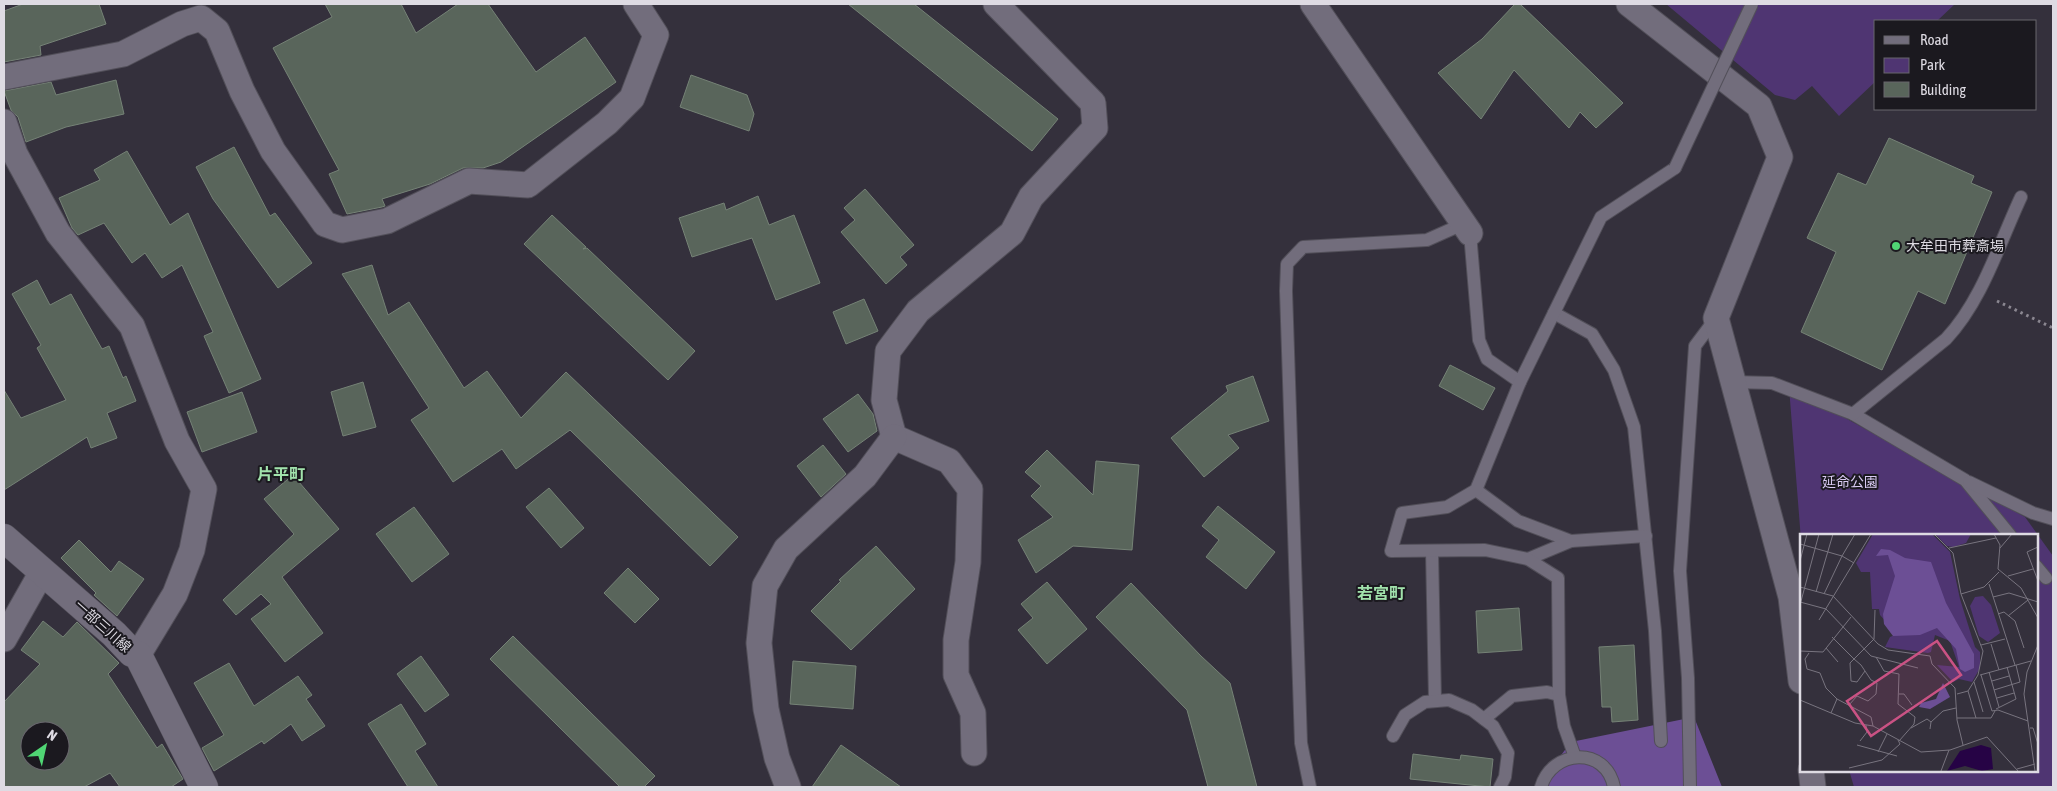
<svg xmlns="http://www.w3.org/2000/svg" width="2057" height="791" font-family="'Asap Condensed','Noto Sans JP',sans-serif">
<rect width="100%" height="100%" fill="#34303c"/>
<g fill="#4f3572">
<path d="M 1666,4 L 1955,4 L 1937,21 L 1876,21 L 1876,81 L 1839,116 L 1812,86 L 1795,100 L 1775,95 Z"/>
<path d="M 1789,387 L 2025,517 L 2053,556 L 2053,787 L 1854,787 L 1849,770 L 2036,770 L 2036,535 L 1801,535 L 1801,540 Z"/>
</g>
<path fill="#6c4f95" d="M 1694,717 L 1722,787 L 1537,787 L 1571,742 Z"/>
<g fill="#59655b" stroke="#758276" fill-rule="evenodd">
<path d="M 23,4 L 99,4 L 106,24 L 40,46 L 41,55 L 4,62 L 4,11 Z"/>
<path d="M 325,4 L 401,4 L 416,33 L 458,4 L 488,4 L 536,72 L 585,37 L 616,82 L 501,162 L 483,168 L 463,168 L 430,184 L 382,199 L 385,206 L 382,207 L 347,214 L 329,174 L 339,170 L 273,48 L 332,17 Z"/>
<path d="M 848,4 L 914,4 L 1058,119 L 1032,151 Z"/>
<path d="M 1515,4 L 1520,4 L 1623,103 L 1596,128 L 1580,112 L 1569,128 L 1514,70 L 1481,119 L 1438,73 L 1482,39 Z"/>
<path d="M 691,75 L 747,95 L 754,114 L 749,131 L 680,107 Z"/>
<path d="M 116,80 L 124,114 L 66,127 L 26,142 L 18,117 L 11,110 L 4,91 L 51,82 L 56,95 Z"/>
<path d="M 1889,138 L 1974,176 L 1971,183 L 1992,192 L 1945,304 L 1918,291 L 1882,370 L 1801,332 L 1836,252 L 1807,238 L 1838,173 L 1866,185 Z"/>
<path d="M 234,147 L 270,216 L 275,213 L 312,263 L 278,288 L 213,199 L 196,167 Z"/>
<path d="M 127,151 L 170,225 L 188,213 L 261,379 L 229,393 L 204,336 L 213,332 L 182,265 L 162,278 L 145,253 L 132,263 L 104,223 L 78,235 L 72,228 L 59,198 L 100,180 L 94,170 Z"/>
<path d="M 865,189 L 914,245 L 900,257 L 907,265 L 886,284 L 841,232 L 855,220 L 844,208 Z"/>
<path d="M 758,196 L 769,225 L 794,215 L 820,283 L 776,300 L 752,238 L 692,257 L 679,218 L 724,203 L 726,210 Z"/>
<path d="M 552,215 L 586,247 L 583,249 L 587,248 L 695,351 L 668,380 L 524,244 Z"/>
<path d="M 372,265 L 388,315 L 409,302 L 464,388 L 487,371 L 521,418 L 566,372 L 738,537 L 710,566 L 570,430 L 516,469 L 502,449 L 453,482 L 411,420 L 429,408 L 342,274 Z"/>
<path d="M 37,280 L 50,305 L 71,294 L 102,349 L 109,346 L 123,378 L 126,376 L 136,401 L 107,413 L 117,438 L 91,448 L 87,437 L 4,490 L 4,390 L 21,418 L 66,400 L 37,348 L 41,345 L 12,294 Z"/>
<path d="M 864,299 L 878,331 L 846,344 L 833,312 Z"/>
<path d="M 1450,365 L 1495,388 L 1483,410 L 1439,386 Z"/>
<path d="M 1253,376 L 1269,421 L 1228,435 L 1239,448 L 1204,477 L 1171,438 L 1228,391 L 1226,386 Z"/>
<path d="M 363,382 L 376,427 L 343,436 L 331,392 Z"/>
<path d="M 242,392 L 257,432 L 202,452 L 187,412 Z"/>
<path d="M 858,394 L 873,414 L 877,431 L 848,452 L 823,419 Z"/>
<path d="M 823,445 L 846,474 L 821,497 L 797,466 Z"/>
<path d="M 1047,450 L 1093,495 L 1096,461 L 1139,465 L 1132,550 L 1073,546 L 1036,573 L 1018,540 L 1053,517 L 1031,496 L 1041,486 L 1025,472 Z"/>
<path d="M 293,475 L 339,529 L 282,577 L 323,633 L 285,662 L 251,619 L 271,604 L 261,594 L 236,615 L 223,600 L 294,534 L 264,499 Z"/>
<path d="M 549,488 L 584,528 L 561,548 L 526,507 Z"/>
<path d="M 1218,506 L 1275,552 L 1246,589 L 1206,557 L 1219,540 L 1202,526 Z"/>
<path d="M 414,507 L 449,554 L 412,582 L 376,534 Z"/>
<path d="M 79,540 L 111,572 L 119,561 L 144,579 L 117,616 L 94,595 L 96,593 L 61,558 Z"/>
<path d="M 876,546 L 915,589 L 851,650 L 811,611 L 841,581 L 839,580 Z"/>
<path d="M 628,568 L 659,599 L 635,623 L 604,593 Z"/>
<path d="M 1047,582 L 1087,629 L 1047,664 L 1018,630 L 1033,618 L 1021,604 Z"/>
<path d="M 1131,583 L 1201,656 L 1230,683 L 1257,787 L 1208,787 L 1187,710 L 1096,617 Z"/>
<path d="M 1519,608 L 1522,650 L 1478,653 L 1476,611 Z"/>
<path d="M 43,621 L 63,637 L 77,622 L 119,663 L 108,674 L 157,748 L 162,744 L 183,779 L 171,787 L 120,787 L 110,773 L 84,787 L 4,787 L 4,702 L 40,664 L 21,650 ZM 30,731 L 60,731 L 60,761 L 30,761 Z"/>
<path d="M 513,636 L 655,776 L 644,787 L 620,787 L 490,659 Z"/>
<path d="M 1634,645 L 1638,720 L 1612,722 L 1611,707 L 1602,707 L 1599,647 Z"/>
<path d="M 421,656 L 449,695 L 425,712 L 397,674 Z"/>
<path d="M 793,661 L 856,666 L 853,709 L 790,704 Z"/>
<path d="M 229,663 L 254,706 L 298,676 L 312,695 L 306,699 L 325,726 L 302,741 L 291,724 L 264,744 L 262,741 L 214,771 L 202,748 L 224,735 L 194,683 Z"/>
<path d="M 401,704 L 426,744 L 415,751 L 438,787 L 408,787 L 368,724 Z"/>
<path d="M 841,745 L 901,787 L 812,787 Z"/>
<path d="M 1413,754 L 1460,760 L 1461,755 L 1493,759 L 1490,787 L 1410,779 Z"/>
</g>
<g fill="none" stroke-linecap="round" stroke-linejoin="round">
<g stroke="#524f59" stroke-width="14">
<g id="service">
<path d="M 1470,233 L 1479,340 L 1487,359 L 1520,382"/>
<path d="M 1554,313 L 1592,334 L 1614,370 L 1634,427 L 1655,631 L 1661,741"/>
<path d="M 1733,382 L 1772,383 L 1853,414 L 1965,480 L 2010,535"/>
<path d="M 1853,414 L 1946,339 C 1982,301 1999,244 2021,197"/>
<path d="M 1969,482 L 2033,513 L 2053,519"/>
<path d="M 1476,490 L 1518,521 L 1571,541"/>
<path d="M 1432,551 L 1435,700"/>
<path d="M 1528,559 L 1571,541 L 1646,536"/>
<path d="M 2036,566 L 2046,578"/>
<path d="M 1484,719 L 1512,696 L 1547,692 L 1559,695"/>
<path d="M 1393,736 L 1405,715 L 1425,702 L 1449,700 L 1472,710 L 1493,726 L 1508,753 L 1505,777 L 1500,787"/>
<path d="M 1575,757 L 1564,726 L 1559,695 L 1558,578 L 1528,559 L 1485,550 L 1391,551 L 1402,513 L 1447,507 L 1476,490 L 1520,382 L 1601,217 L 1675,168"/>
<path d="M 1310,787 L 1301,743 L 1286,291 L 1287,264 L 1303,247 L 1427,240 L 1463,224"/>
<path d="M 1541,787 C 1552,749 1606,746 1614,787"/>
<path d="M 1690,787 L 1688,678 L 1680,571 L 1695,346 L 1716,318"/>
</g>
</g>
<g stroke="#524f59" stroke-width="27">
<g id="minor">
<path d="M 1313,4 L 1470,233"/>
<path d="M 1629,4 L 1759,106 L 1780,157 L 1716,318 L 1791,597 L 1801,681"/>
<path d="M 4,77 L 123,54 L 182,24 L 201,18 L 217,31 L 242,91 L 273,151 L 325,224 L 342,230 L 387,221 L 469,181 L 528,185 L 607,123 L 632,98 L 656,35 L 636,4"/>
<path d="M 4,122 L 15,154 L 58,233 L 132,326 L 177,441 L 204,489 L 192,550 L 175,594 L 138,655"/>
<path d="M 894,437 L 884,400 L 888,351 L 918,311 L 1012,233 L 1031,197 L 1095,128 L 1093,103 L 996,4"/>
<path d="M 894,437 L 949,461 L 970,489 L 968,562 L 956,640 L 956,675 L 973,713 L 974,753"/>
<path d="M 4,639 L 42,572"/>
<path d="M 1811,770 L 1813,787"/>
<path d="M 788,787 L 777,758 L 766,709 L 759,643 L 765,586 L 786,549 L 865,476 L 894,437"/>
</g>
</g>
<g stroke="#524f59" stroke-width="29">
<path id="secondary" d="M 4,538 L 114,634 L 132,653 L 138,655 L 204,787"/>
</g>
<path stroke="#8a8690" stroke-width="3" stroke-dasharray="2.5 4" stroke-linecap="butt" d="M 1997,301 L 2053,328"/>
<use href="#service" stroke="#726d7c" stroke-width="12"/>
<use href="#minor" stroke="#726d7c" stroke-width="25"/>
<use href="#secondary" stroke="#726d7c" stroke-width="28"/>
<g stroke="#524f59" stroke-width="14" stroke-linecap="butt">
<path id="service-bridge" d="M 1675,168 L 1752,4"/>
</g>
<use href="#service-bridge" stroke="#726d7c" stroke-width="12"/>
</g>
<circle fill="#50d674" stroke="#1b191f" stroke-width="2" cx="1896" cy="246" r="5"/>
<g text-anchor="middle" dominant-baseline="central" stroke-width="4" stroke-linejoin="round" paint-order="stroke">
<g font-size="14" fill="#dedbe3" stroke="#1b191f" text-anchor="start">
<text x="1906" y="246">大牟田市葬斎場</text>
</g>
<g font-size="14" fill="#d9caf2" stroke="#1b191f">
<text x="1850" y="482">延命公園</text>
</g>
<g font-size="14" fill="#dedbe3" stroke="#1b191f">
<text transform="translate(103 626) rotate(42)">一部三川線</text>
</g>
<g font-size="16" font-weight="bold" fill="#a1e2ac" stroke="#1b191f">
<text x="281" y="474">片平町</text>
<text x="1381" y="593">若宮町</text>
</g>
</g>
<g transform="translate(1800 534)">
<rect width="238" height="238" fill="#34303c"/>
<path d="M 73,0 L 132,0 L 150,18 L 160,65 L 175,113 L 180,118 L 180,134 L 172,148 L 159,145 L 153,148 L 137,131 L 159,133 L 150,107 L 135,101 L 131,118 L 128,119 L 85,113 L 90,103 L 97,100 L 80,81 L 79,75 L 72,75 L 70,38 L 61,38 L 56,29 ZM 135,0 L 171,0 L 166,9 L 153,13 L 147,12 ZM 183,62 L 191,71 L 200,99 L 188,108 L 179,102 L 170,72 L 175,63 Z" fill="#4f3572"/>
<path d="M 81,15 L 90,16 L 105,24 L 131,28 L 146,69 L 174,120 L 174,134 L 165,138 L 160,135 L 156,115 L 137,94 L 120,101 L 93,102 L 84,90 L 83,80 L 95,42 L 88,21 L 76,22 ZM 143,149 L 150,163 L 130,175 L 119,173 L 121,169 L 136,165 Z" fill="#6c4f95"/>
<path d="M 181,211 L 191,214 L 193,235 L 182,237 L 165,232 L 147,237 L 160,217 Z" fill="#260345"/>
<path fill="none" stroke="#78747f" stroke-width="1" d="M 134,0 L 153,19 L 161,60 L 183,117 L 178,141 L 168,157 L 157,160M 194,0 L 200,11 L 198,35 L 221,54 L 238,84M 0,10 L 42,22 L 54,29M 238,13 L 227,18 L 238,47M 149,14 L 196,4M 200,14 L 212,0M 42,22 L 55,0M 0,27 L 7,0M 208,42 L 233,35M 189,50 L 215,131M 0,53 L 33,62 L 78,110 L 88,116 L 130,122 L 132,130 L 155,154 L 157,186 L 163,211M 16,58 L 33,0M 24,60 L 42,22M 161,60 L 184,53 L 199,38M 193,63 L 209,59 L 238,68M 0,68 L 26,75 L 71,122 L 118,134M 0,71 L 19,0M 198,80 L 204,78 L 215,87 L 224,114M 208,82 L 228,66M 19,86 L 71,0M 32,103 L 54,125 L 74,105 L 75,76M 191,110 L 199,136M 181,111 L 205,105M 26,114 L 38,128M 0,117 L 23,118 L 51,83M 9,119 L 5,125 L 7,135 L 20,139 L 26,154 L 37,165 L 71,183 L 73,192M 76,123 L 84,137 L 99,140 L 98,170 L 115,183 L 114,190 L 99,207M 189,138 L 199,173M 180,141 L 231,127M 181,141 L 192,177 L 198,176 L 228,187M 192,147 L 209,142M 174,148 L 183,178M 194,156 L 220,148 L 216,131M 168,157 L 176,184M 99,160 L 104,160 L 112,171M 197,164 L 214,159M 0,166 L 55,189 L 73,192 L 121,218 L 150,216 L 187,203 L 218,237M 49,171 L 57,162 L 68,167 L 76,160 L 77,149 L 71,146 L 61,131 L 54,125 L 50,129 L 51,147 L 57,148 L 65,137M 196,175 L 216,165 L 207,133M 31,179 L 37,165M 157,184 L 191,184 L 195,177M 131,188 L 143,177 L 156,174M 111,194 L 127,185 L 131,188 L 130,195M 230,194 L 233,194 L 238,210M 60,207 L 67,198 L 66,191M 57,211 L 97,222M 78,218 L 87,200M 49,234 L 82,226 L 100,210 L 98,206M 217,235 L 235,230M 141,237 L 149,216M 235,237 L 224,160 L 227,138 L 238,111"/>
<path fill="#ca5284" fill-opacity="0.15" stroke="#ca5284" stroke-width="2.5" d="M 137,107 L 161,141 L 71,202 L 47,167 Z"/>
<rect width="238" height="238" fill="none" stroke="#dedbe3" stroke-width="2.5"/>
</g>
<rect width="2057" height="791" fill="none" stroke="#dedbe3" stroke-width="10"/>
<rect x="1874" y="20" width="162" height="90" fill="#1b191f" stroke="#69676d"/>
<rect x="1884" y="36" width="25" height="8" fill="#726d7c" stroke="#69676d"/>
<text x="1920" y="45" font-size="15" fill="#dedbe3">Road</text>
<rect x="1884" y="58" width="25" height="15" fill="#4f3572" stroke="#69676d"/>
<text x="1920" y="70" font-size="15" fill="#dedbe3">Park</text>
<rect x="1884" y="82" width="25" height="15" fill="#59655b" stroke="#69676d"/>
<text x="1920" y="95" font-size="15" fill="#dedbe3">Building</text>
<g transform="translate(45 746) rotate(34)"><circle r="24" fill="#1b191f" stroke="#69676d"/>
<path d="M0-4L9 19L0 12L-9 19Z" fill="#50d674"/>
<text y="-8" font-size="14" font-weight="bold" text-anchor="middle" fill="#dedbe3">N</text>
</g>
</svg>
